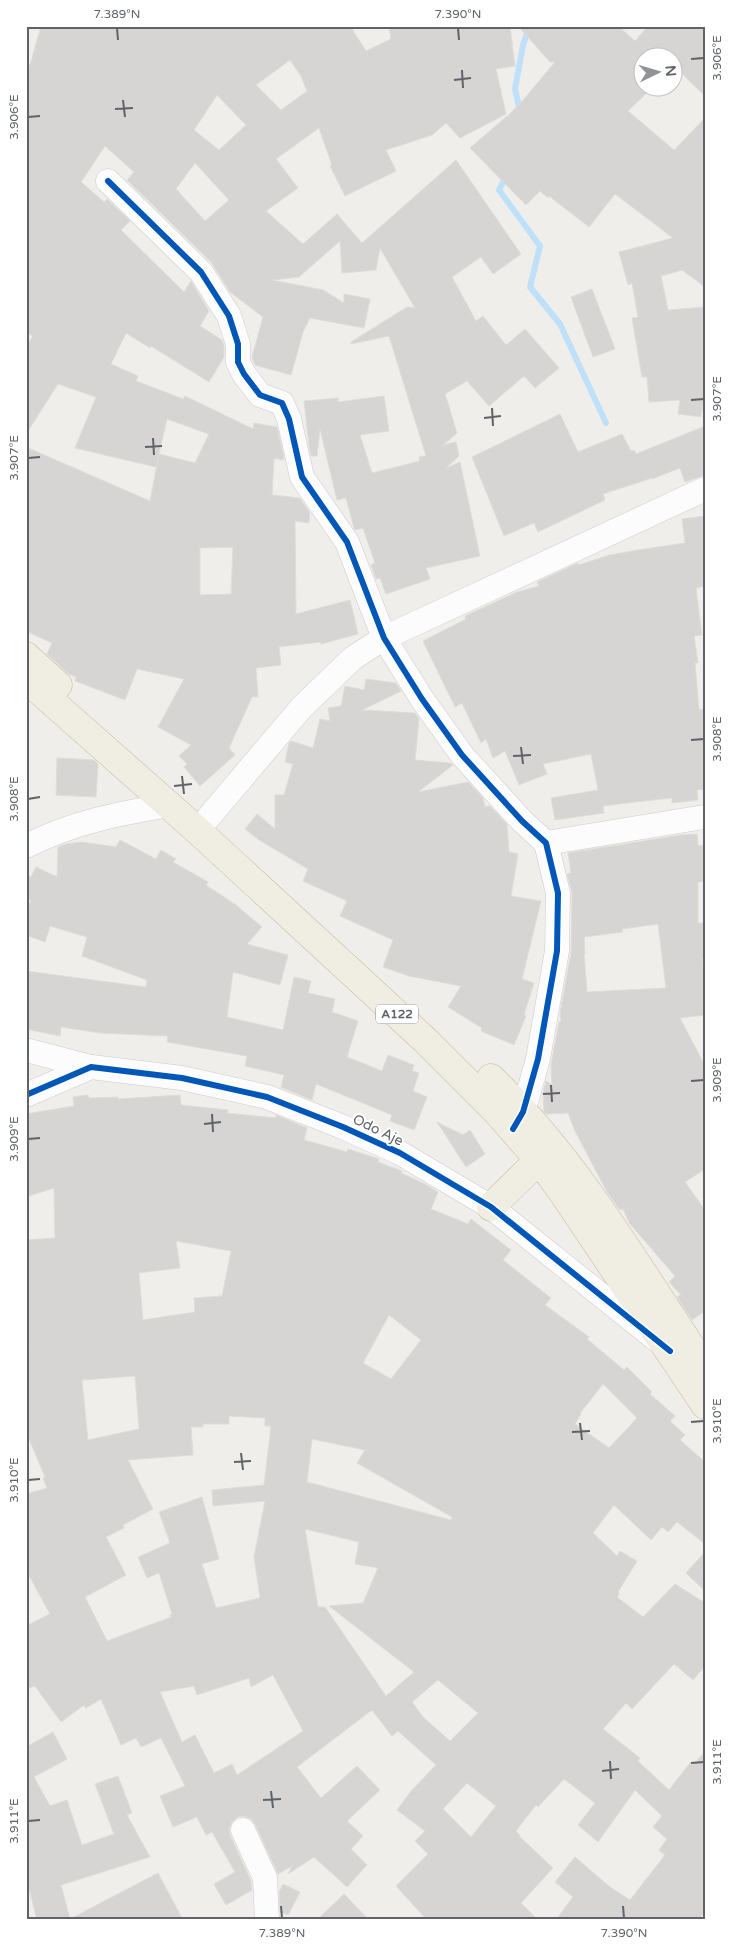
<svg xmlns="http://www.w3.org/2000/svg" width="731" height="1946" font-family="'Varela Round',sans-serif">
<rect width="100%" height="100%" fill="#efeeea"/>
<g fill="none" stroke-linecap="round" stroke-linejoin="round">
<g stroke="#bfe0f9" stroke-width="6">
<path d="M 520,111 L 515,89 L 523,45 L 527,33 L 525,28"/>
<path d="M 507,174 L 499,190 L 540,246 L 530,287 L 560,324 L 606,423"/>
</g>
</g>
<g fill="#d6d5d3" stroke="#deddd9" fill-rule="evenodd">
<path d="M 41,26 L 350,26 L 366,51 L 391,39 L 389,26 L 510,26 L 515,66 L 496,69 L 506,114 L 460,138 L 446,123 L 432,135 L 386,150 L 396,171 L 345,196 L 330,166 L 332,165 L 319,128 L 276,159 L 298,188 L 266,211 L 303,244 L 337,214 L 362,243 L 456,160 L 521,254 L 493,274 L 481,257 L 452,277 L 476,321 L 483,316 L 506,345 L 525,329 L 559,368 L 535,388 L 524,376 L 489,406 L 467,381 L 445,394 L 457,433 L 443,445 L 456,442 L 459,456 L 446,468 L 460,462 L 480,556 L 426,568 L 430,579 L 386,594 L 380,578 L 376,579 L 371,565 L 375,563 L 363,528 L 355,530 L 354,528 L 346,498 L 337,500 L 320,429 L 317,456 L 311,456 L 309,445 L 304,401 L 338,398 L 338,402 L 384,396 L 389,431 L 360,435 L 372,473 L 420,461 L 419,457 L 426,456 L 389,336 L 351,344 L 351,342 L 407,307 L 415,308 L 380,248 L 376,270 L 342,273 L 340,241 L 299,277 L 272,280 L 323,290 L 344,303 L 344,294 L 370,299 L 364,328 L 310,318 L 303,332 L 291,375 L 255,365 L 252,357 L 263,317 L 230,292 L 211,262 L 127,180 L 134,172 L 105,146 L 81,182 L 104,202 L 107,199 L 130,221 L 121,230 L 184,292 L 191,281 L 209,311 L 200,326 L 222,340 L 224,346 L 224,357 L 209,382 L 151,346 L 150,348 L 126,333 L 111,364 L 138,376 L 136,381 L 183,399 L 185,396 L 253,429 L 254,423 L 277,427 L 284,458 L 283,460 L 274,458 L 272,495 L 300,498 L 310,513 L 309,523 L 295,521 L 296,614 L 350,600 L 358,634 L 321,644 L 321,642 L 279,647 L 281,665 L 256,668 L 258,697 L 252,697 L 229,748 L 235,755 L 200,786 L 184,767 L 187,764 L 179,756 L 191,745 L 158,727 L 184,679 L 137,669 L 125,700 L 75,681 L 76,677 L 69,674 L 47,654 L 52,643 L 26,631 L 26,447 L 150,501 L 159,454 L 195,463 L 209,434 L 167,419 L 156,467 L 75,448 L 96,397 L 58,384 L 26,434 L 26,346 L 33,336 L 26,332 L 26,64 L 30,65 ZM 290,60 L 301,76 L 307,91 L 281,110 L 256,85 ZM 217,95 L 246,125 L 219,150 L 194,130 ZM 195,163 L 229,200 L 205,221 L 176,189 ZM 233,547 L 231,594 L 200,595 L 200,548 Z"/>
<path d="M 518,26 L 618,26 L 635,41 L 648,26 L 705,26 L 705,96 L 674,66 L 674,58 L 644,58 L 644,88 L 652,88 L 628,111 L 674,150 L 705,118 L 705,287 L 682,270 L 661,276 L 668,310 L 705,307 L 705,392 L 701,417 L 678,414 L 680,400 L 649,402 L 647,377 L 642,377 L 632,318 L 638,317 L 632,283 L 628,285 L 619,252 L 673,238 L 615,194 L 589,227 L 549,196 L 548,198 L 540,191 L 526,205 L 470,148 L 507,116 L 507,117 L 519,104 L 519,105 L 555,62 L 550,62 Z"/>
<path d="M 592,289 L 615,349 L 593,357 L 571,297 Z"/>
<path d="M 560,414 L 578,452 L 622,434 L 631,451 L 634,450 L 636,454 L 705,426 L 705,475 L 685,482 L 680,468 L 652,479 L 652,478 L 603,494 L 605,500 L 538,532 L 534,523 L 504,536 L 472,457 Z"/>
<path d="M 705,516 L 705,586 L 696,588 L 702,635 L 694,636 L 698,663 L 695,663 L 699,710 L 705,709 L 705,789 L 697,790 L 698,800 L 672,803 L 672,798 L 635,802 L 603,806 L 604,813 L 555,820 L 551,798 L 598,790 L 591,754 L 543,764 L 547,774 L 519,785 L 505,751 L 493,758 L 486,739 L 481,743 L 462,703 L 455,707 L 423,641 L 466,619 L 465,616 L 517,592 L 539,586 L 537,582 L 578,563 L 578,565 L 610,555 L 638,550 L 685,543 L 682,519 Z"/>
<path d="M 366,679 L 396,683 L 401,691 L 362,710 L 415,713 L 419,719 L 415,760 L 450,763 L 453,765 L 418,792 L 468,782 L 483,798 L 485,807 L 490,806 L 507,824 L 509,852 L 518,854 L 511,896 L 541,901 L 522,979 L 534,983 L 524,1015 L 526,1016 L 514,1045 L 481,1031 L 482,1028 L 448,1007 L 461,986 L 409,976 L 383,967 L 393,940 L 340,916 L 347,901 L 303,881 L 308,869 L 259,840 L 245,829 L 257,814 L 275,829 L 275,795 L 284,795 L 293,764 L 285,762 L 289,743 L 291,741 L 313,748 L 320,719 L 330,721 L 328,708 L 341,706 L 345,686 L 364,690 Z"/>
<path d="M 57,758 L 94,760 L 98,764 L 96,797 L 56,795 Z"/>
<path d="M 697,834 L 698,846 L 705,845 L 705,881 L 698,882 L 698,923 L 705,923 L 705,957 L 702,958 L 705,983 L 705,1015 L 680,1018 L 705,1066 L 705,1169 L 685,1182 L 705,1210 L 705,1311 L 692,1320 L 677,1297 L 681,1295 L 669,1282 L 675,1276 L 630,1224 L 623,1209 L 620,1210 L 607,1192 L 575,1131 L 568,1113 L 546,1114 L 544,1112 L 543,1093 L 546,1081 L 552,1085 L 551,1065 L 559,1022 L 561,1021 L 560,1013 L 571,953 L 572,893 L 567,874 L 571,873 L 568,853 L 681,835 ZM 658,924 L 666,988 L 587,992 L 584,954 L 585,954 L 584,937 L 623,932 L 622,929 Z"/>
<path d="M 120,840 L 156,859 L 161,850 L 176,859 L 173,862 L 208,882 L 206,885 L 236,905 L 262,927 L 247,944 L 288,955 L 280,985 L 233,972 L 227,1017 L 283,1030 L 294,977 L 311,981 L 308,993 L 335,999 L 332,1012 L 358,1021 L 347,1057 L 382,1071 L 388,1055 L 414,1065 L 412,1071 L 419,1073 L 413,1091 L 427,1097 L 414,1130 L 390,1121 L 392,1115 L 316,1084 L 312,1100 L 283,1088 L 281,1088 L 284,1075 L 245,1066 L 247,1056 L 167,1042 L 168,1036 L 100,1033 L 61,1027 L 60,1036 L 26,1029 L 26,971 L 146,987 L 147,980 L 82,956 L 87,937 L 50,926 L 45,942 L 26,935 L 26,913 L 31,900 L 26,898 L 26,875 L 31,877 L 36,867 L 57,877 L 58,847 L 66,844 L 81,842 L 116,847 Z"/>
<path d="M 88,1095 L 89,1098 L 118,1097 L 118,1099 L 180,1095 L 181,1105 L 228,1110 L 227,1113 L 276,1118 L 276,1115 L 307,1128 L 304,1140 L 347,1152 L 348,1149 L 379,1159 L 378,1162 L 402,1171 L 401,1173 L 423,1183 L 438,1192 L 431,1209 L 468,1224 L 471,1219 L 511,1250 L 503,1260 L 551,1298 L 545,1305 L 589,1337 L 587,1339 L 624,1370 L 627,1367 L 652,1392 L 650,1394 L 675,1416 L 670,1421 L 685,1435 L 680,1440 L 705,1462 L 705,1544 L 677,1522 L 668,1532 L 662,1527 L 651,1540 L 614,1505 L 593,1533 L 617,1556 L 620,1551 L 637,1561 L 618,1592 L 619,1594 L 617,1597 L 643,1617 L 675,1584 L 705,1603 L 705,1666 L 693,1680 L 674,1664 L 632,1709 L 626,1703 L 603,1729 L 640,1758 L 638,1761 L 669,1790 L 690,1763 L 693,1765 L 705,1752 L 705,1910 L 699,1920 L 556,1920 L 573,1897 L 555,1882 L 575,1857 L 610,1887 L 630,1900 L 665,1855 L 659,1850 L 667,1839 L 653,1827 L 662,1816 L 635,1790 L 598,1842 L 578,1825 L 595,1803 L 564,1779 L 538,1807 L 536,1805 L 516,1831 L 520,1835 L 519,1836 L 553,1868 L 521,1903 L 538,1920 L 427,1920 L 396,1886 L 428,1854 L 415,1841 L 425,1831 L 397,1810 L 412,1790 L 436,1765 L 398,1731 L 392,1736 L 372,1710 L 297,1767 L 321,1798 L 357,1766 L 380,1790 L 347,1821 L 363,1836 L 351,1849 L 367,1865 L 347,1887 L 314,1857 L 288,1874 L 292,1866 L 278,1874 L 255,1824 L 251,1819 L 244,1816 L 238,1817 L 232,1822 L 229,1829 L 230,1835 L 251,1881 L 252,1890 L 226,1905 L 214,1884 L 235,1872 L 212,1832 L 206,1835 L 197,1817 L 173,1827 L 160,1796 L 185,1786 L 161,1738 L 141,1747 L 136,1738 L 121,1745 L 101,1699 L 86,1708 L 84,1705 L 61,1722 L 35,1686 L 26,1689 L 26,1626 L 50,1614 L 26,1570 L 26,1494 L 47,1488 L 43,1478 L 45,1477 L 26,1432 L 26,1349 L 29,1350 L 26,1316 L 26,1240 L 55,1238 L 54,1188 L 26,1197 L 26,1114 L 74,1106 L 73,1097 ZM 176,1241 L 231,1251 L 222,1296 L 194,1298 L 195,1312 L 143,1320 L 139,1273 L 180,1268 ZM 389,1315 L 421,1340 L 391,1379 L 363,1363 ZM 135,1376 L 139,1429 L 88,1440 L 82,1380 ZM 603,1384 L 637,1418 L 609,1448 L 575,1424 L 581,1414 L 580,1413 ZM 229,1416 L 265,1418 L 265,1426 L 271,1426 L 264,1485 L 212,1490 L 213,1506 L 265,1501 L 254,1557 L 260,1598 L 216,1608 L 202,1564 L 219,1559 L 202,1497 L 159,1512 L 170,1543 L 138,1557 L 147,1578 L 159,1573 L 172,1614 L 170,1615 L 171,1617 L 107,1641 L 85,1597 L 126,1575 L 106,1537 L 124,1528 L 123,1525 L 153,1509 L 128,1460 L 193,1455 L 191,1427 L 203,1427 L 203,1424 L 229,1424 ZM 312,1439 L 365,1450 L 357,1463 L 452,1517 L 451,1520 L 307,1482 ZM 305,1529 L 359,1542 L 355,1564 L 378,1568 L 363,1603 L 329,1606 L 414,1672 L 386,1696 L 325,1607 L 318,1607 ZM 273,1675 L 303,1731 L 237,1775 L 232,1764 L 214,1773 L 195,1735 L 182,1742 L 160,1692 L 194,1686 L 197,1695 L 249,1678 L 251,1687 ZM 438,1680 L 478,1713 L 450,1741 L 423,1717 L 412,1702 ZM 467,1783 L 496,1806 L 471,1837 L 443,1809 Z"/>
<path d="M 437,1122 L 463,1135 L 470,1130 L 485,1154 L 466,1167 Z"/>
<path d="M 705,1552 L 705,1591 L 686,1573 Z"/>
<path d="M 53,1732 L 67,1759 L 34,1777 L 50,1806 L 67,1800 L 82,1845 L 114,1834 L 95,1784 L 118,1776 L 132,1813 L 127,1815 L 150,1857 L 61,1885 L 70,1919 L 158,1873 L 183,1920 L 37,1920 L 26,1877 L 26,1747 Z"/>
<path d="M 283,1884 L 300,1892 L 288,1915 L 280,1912 L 279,1892 Z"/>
<path d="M 344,1894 L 369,1920 L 317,1920 Z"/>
</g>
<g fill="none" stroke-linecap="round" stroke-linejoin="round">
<g stroke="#cbcccc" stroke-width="25">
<g id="minor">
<path d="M 108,181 L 201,272 L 229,316 L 238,344 L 238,362 L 244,374 L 260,395 L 282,403 L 289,419 L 302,477 L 347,542 L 384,638 L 422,699 L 462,755 L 522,821 L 546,843 L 558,893 L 557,951 L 538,1059 L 523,1112 L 515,1125"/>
<path d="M 208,818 L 302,707 L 353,658 L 384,638 L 705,489"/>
<path d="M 546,843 L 704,817"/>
<path d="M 26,846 C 74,822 117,814 169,805"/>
<path d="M 26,1050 L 91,1067"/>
<path d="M 26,1095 L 91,1067 L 182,1078 L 267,1097 L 343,1127 L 400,1153 L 491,1207 L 657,1340"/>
<path d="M 243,1830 L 265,1878 L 267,1920"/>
</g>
</g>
<g stroke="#c8b996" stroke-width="29">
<g id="highway">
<path d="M 26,656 L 58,685"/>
<path d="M 26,679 L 198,831 L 425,1040 L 497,1112 L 538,1159 L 563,1193 L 705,1405"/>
<path d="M 491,1078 C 578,1162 639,1269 705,1368"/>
<path d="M 491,1207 L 551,1148"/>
</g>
</g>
<use href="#minor" stroke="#fdfcfc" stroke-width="24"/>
<use href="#highway" stroke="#f0ede3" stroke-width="28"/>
<g stroke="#fff" stroke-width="9">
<g id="cycleway">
<path d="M 108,181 L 201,272 L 229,316 L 238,344 L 238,362 L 244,374 L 260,395 L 282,403 L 289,419 L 302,477 L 347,542 L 384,638 L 422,699 L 462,755 L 522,821 L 546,843 L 558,893 L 557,951 L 538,1059 L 523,1112 L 513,1129"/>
<path d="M 26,1095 L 91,1067 L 182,1078 L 267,1097 L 343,1127 L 400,1153 L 491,1207 L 670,1351"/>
</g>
</g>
<use href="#cycleway" stroke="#0057b8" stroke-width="6"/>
</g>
<path fill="none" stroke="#5f6368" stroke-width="2" d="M 117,28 L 118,40M 458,28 L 459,40M 691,59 L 704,58M 462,70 L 463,88M 454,80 L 471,78M 123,100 L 125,117M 115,109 L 133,108M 28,117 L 40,116M 691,400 L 704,399M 492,408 L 493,426M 484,418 L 501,416M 153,438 L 154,455M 145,447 L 162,446M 28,458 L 40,457M 691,740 L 704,739M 521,747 L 523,764M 513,756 L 531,755M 182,776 L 184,794M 174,786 L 192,784M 28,799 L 40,797M 691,1081 L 704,1080M 551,1085 L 552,1102M 543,1094 L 560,1093M 212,1114 L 213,1132M 204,1124 L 221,1122M 28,1139 L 40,1138M 691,1422 L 704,1421M 580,1423 L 582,1440M 572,1432 L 590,1431M 241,1453 L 243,1470M 234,1462 L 251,1461M 28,1480 L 40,1479M 610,1761 L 611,1779M 691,1763 L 704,1762M 602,1771 L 619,1769M 271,1791 L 273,1808M 263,1800 L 281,1799M 28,1821 L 40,1820M 281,1906 L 282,1918M 623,1906 L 624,1918"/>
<g text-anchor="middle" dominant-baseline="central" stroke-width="4" stroke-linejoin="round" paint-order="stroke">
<rect fill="#fff" stroke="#8f9295" stroke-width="1" x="376" y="1004.5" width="42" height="19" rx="4"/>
<g font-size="12" font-weight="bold" fill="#5f6368">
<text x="397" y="1014">A122</text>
</g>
<g font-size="14" fill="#5f6368" stroke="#fff">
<text transform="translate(378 1130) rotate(26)">Odo Aje</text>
</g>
</g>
<rect width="731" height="1946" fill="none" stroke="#ffffff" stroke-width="55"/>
<g transform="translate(658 72) rotate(85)"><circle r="24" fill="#ffffff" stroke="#bfc1c3"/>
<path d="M0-4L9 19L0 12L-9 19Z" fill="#919496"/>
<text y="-8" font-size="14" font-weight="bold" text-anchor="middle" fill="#5f6368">N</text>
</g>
<rect x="28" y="28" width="676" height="1890" fill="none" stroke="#5f6368" stroke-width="2"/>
<g font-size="12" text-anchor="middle" fill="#5f6368">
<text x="117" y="18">7.389°N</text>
<text x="458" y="18">7.390°N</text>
<text transform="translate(717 58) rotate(-90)" y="4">3.906°E</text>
<text transform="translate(14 117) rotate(-90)" y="4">3.906°E</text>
<text transform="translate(717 399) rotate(-90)" y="4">3.907°E</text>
<text transform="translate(14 458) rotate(-90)" y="4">3.907°E</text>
<text transform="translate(717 739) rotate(-90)" y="4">3.908°E</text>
<text transform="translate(14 799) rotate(-90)" y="4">3.908°E</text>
<text transform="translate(717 1080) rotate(-90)" y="4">3.909°E</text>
<text transform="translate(14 1139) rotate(-90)" y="4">3.909°E</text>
<text transform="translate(717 1421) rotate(-90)" y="4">3.910°E</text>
<text transform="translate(14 1480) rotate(-90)" y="4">3.910°E</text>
<text transform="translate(717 1762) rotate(-90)" y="4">3.911°E</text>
<text transform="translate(14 1821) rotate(-90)" y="4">3.911°E</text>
<text x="282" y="1937">7.389°N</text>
<text x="624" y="1937">7.390°N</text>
</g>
</svg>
